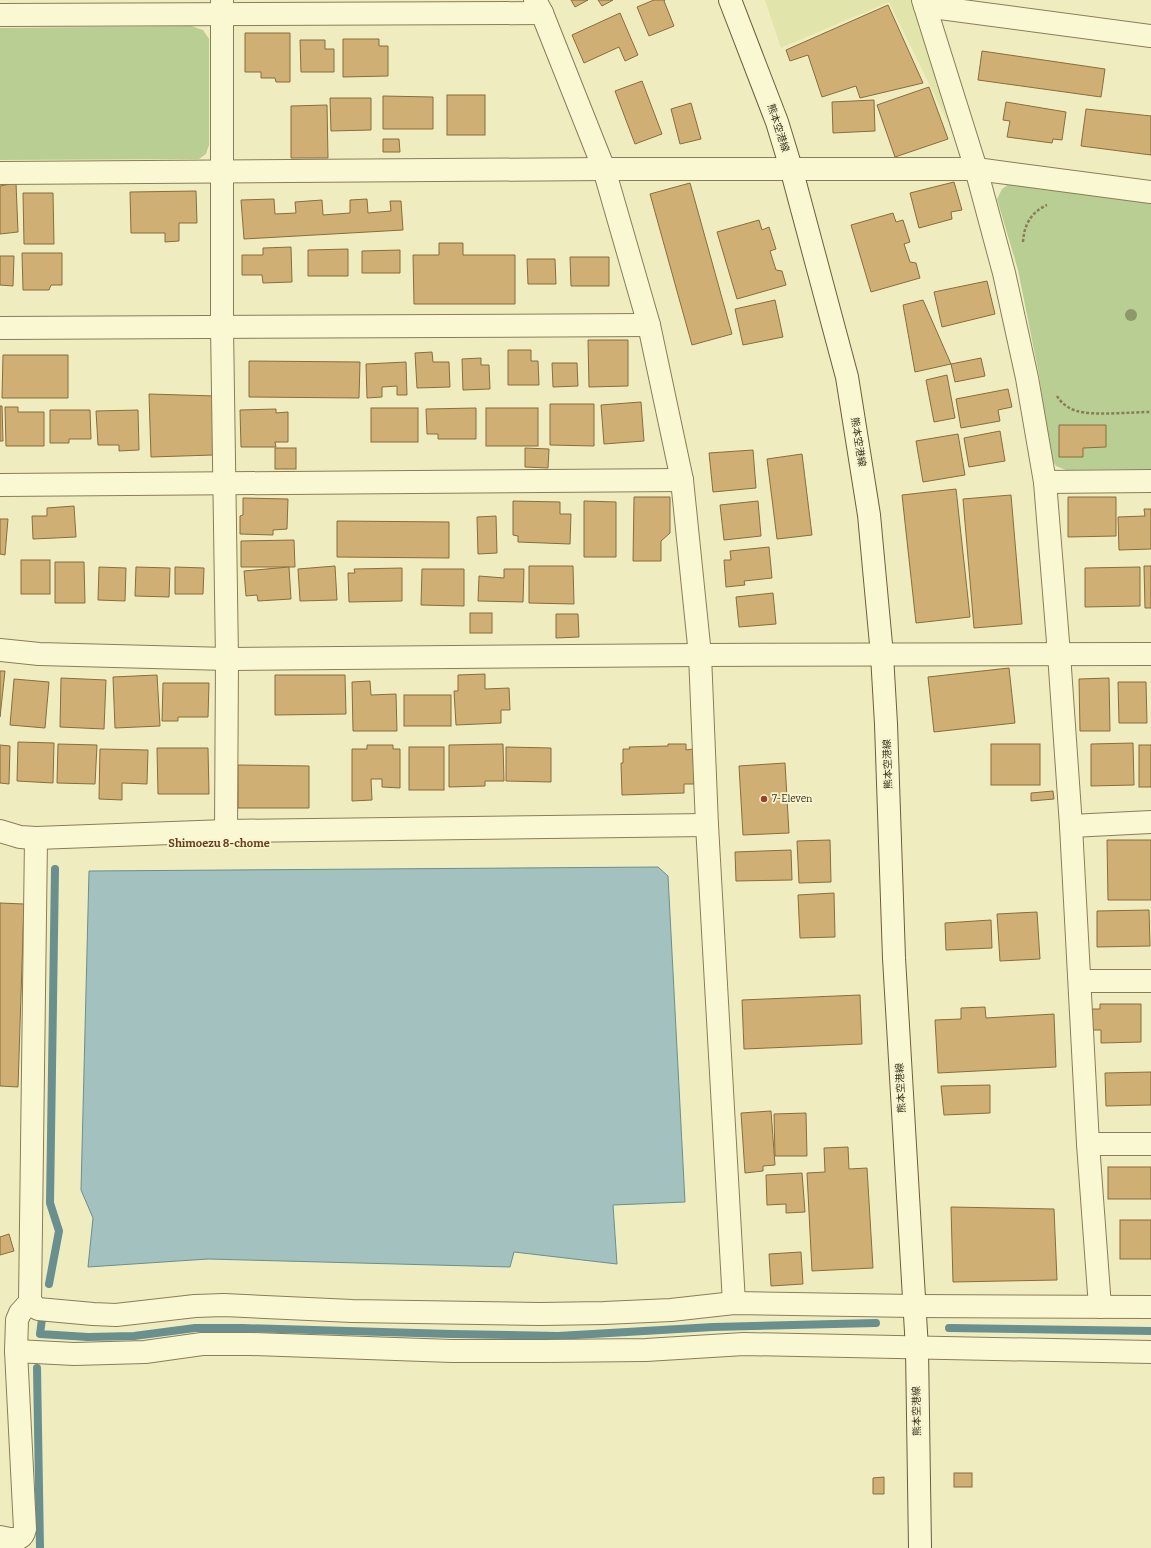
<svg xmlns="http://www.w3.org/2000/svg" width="1151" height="1548" font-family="Bitter,'Noto Sans JP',serif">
<rect width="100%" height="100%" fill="#efedbf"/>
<path fill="#e1e5ac" d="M 765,0 L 911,0 L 958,143 L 889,2 L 781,48 Z"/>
<g fill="#b9ce93">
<path d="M 191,26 L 203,30 L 209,39 L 209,145 L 206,154 L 199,159 L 0,160 L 0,28 Z"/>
<path d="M 1009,184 L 1151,203 L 1151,469 L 1066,470 L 1056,466 L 1051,458 L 1039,375 L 1018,270 L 997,199 L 1002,189 Z"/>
</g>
<path fill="#a3c1bf" stroke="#698f8f" d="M 658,867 L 668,876 L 685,1202 L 613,1205 L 617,1264 L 514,1252 L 510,1267 L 208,1259 L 88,1267 L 93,1218 L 81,1190 L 89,871 Z"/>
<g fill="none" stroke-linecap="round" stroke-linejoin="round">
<g stroke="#698f8f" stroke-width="8">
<path d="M 49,1284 L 59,1231 L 50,1203 L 55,869"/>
<path d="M 42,1319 L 40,1334 L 88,1337 L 134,1336 L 195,1328 L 242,1328 L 451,1334 L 558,1336 L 713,1327 L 876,1323"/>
<path d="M 949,1328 L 1151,1331"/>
<path d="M 37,1368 L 40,1548"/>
</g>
</g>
<g fill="#cfaf73" stroke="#896d3c">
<path d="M 571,0 L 588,0 L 575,7 Z"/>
<path d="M 598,0 L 613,0 L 602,6 Z"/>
<path d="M 654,0 L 665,0 L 664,1 L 674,26 L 649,36 L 637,7 Z"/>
<path d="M 888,5 L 923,83 L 860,98 L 856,86 L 822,97 L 808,55 L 790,61 L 786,50 Z"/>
<path d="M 620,13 L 638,55 L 625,61 L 619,47 L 584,63 L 572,35 Z"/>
<path d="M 245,33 L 290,33 L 290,82 L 276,82 L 275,78 L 261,78 L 261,72 L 245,72 Z"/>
<path d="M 343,39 L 379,39 L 379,46 L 388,46 L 388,76 L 343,77 Z"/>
<path d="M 300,40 L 325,40 L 325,49 L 334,49 L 334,72 L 301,72 Z"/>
<path d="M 982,51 L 1105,69 L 1101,97 L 978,80 Z"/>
<path d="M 642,81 L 662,134 L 635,144 L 615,91 Z"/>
<path d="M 929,87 L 948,139 L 895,157 L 877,105 Z"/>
<rect x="447" y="95" width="38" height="40"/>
<path d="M 383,96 L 433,97 L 433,129 L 383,129 Z"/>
<path d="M 330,98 L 371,98 L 371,130 L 331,131 Z"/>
<path d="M 874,100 L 875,131 L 833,133 L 832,102 Z"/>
<path d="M 1006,102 L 1066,112 L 1062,140 L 1053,139 L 1052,143 L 1007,137 L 1010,121 L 1003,120 Z"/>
<path d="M 691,103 L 701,139 L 680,144 L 671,109 Z"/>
<path d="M 327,105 L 328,158 L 291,158 L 291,106 Z"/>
<path d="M 1086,109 L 1151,116 L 1151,155 L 1081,146 Z"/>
<path d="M 383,139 L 399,139 L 400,152 L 383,152 Z"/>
<path d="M 954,182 L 962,210 L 951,212 L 952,219 L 919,228 L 910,193 Z"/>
<path d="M 16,183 L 18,232 L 0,234 L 0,186 Z"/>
<path d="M 690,183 L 732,334 L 692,345 L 650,194 Z"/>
<path d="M 196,191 L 197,223 L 179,223 L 179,241 L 165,242 L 165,233 L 131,233 L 130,192 Z"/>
<path d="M 23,193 L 53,193 L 54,244 L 24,244 Z"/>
<path d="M 274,199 L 275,214 L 296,213 L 295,202 L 322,200 L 323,215 L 350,213 L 350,200 L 367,199 L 368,213 L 391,211 L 390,201 L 401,201 L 403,230 L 244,239 L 241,200 Z"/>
<path d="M 893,213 L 896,222 L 903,220 L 910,242 L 904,244 L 910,262 L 916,263 L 920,278 L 871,292 L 851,225 Z"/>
<path d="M 759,220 L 762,230 L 769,227 L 776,249 L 770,251 L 776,270 L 782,271 L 786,285 L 737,299 L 717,232 Z"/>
<path d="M 439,243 L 463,243 L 463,255 L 515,255 L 515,304 L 414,304 L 413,255 L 439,255 Z"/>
<path d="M 291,247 L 292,282 L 263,283 L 262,275 L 242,275 L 242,255 L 263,255 L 263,248 Z"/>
<path d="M 348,249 L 348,276 L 308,276 L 308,250 Z"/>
<path d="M 400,250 L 400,273 L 362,273 L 362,251 Z"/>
<path d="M 22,253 L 62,253 L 62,285 L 51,285 L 49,290 L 23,290 Z"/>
<path d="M 0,256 L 14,256 L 13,286 L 0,285 Z"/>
<path d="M 570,257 L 609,257 L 609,286 L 571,286 Z"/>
<path d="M 527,259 L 555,259 L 556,284 L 528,284 Z"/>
<path d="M 987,281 L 995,314 L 942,327 L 934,292 Z"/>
<path d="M 775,300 L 783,337 L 743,345 L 735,309 Z"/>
<path d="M 923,300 L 951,364 L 915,372 L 903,305 Z"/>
<path d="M 588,340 L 628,340 L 628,386 L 589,387 Z"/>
<path d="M 508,350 L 531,350 L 531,361 L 538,361 L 539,385 L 508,385 Z"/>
<path d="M 432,352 L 433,362 L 449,362 L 450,387 L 417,388 L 415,353 Z"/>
<path d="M 3,355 L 68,355 L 68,398 L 2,398 Z"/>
<path d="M 481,358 L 481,365 L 489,365 L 490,389 L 463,390 L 462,359 Z"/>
<path d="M 981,358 L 985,376 L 955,382 L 951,364 Z"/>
<path d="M 249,361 L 360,362 L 359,398 L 249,397 Z"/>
<path d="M 406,362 L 407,395 L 397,395 L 397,386 L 382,387 L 382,397 L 367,398 L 366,364 Z"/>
<path d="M 552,363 L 577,363 L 578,386 L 553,387 Z"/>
<path d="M 947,375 L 955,418 L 934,422 L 926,380 Z"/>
<path d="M 1008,389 L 1012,407 L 998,410 L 1000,421 L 961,428 L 956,399 Z"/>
<path d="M 149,394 L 215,396 L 213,455 L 151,457 Z"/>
<path d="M 641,402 L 644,441 L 604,444 L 601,405 Z"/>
<path d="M 550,404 L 594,404 L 594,446 L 550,445 Z"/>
<path d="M 0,406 L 2,406 L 3,441 L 0,441 Z"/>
<path d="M 5,407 L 18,407 L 18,412 L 44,412 L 44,446 L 6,446 Z"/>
<rect x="371" y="408" width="47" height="34"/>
<path d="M 476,408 L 476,439 L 438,439 L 438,434 L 427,434 L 426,409 Z"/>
<rect x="486" y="408" width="52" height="38"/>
<path d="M 276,409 L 276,413 L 288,412 L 288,442 L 275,442 L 276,447 L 241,447 L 240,410 Z"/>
<path d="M 50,410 L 90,410 L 91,439 L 69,439 L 69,443 L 50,443 Z"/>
<path d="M 138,410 L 139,450 L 119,451 L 119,445 L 98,445 L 96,411 Z"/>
<path d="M 1059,425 L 1106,425 L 1106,447 L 1083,448 L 1083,457 L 1059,457 Z"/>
<path d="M 1000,431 L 1005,461 L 969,467 L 964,438 Z"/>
<path d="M 958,434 L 965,475 L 923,482 L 916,441 Z"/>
<rect x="275" y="448" width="21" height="21"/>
<path d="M 525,448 L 549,449 L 548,468 L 525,467 Z"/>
<path d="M 753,450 L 756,488 L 713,492 L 709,453 Z"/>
<path d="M 802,454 L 812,535 L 777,539 L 767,459 Z"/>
<path d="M 956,489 L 970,617 L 916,623 L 902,495 Z"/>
<path d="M 1011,495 L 1022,624 L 974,628 L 963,499 Z"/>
<path d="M 634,497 L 670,497 L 670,533 L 661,541 L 661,561 L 633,561 Z"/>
<path d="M 1068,497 L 1116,497 L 1116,536 L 1068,537 Z"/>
<path d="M 243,498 L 288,499 L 287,529 L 273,530 L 273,535 L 240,534 L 240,516 L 243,515 Z"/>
<path d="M 513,501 L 560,502 L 560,514 L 571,514 L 570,544 L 518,542 L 518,536 L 513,535 Z"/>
<path d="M 584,501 L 616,502 L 616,557 L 584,557 Z"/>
<path d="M 758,501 L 761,536 L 724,540 L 720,505 Z"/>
<path d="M 74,506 L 76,537 L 33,539 L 32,516 L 47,516 L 47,508 Z"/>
<path d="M 1144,509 L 1151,509 L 1151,549 L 1119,550 L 1118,517 L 1145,516 Z"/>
<path d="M 496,516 L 497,553 L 478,554 L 477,517 Z"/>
<path d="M 0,519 L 8,519 L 5,555 L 0,554 Z"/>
<path d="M 337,521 L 449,522 L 449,558 L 337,557 Z"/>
<path d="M 294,540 L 295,567 L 241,567 L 241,541 Z"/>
<path d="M 769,547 L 772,578 L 744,581 L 745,585 L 726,587 L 724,560 L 731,560 L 730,551 Z"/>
<rect x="21" y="560" width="29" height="34"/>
<path d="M 55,562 L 84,562 L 85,603 L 55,603 Z"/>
<path d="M 335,566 L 337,600 L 300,601 L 298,569 Z"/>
<path d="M 529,566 L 573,566 L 574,604 L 529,603 Z"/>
<path d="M 1144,566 L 1151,566 L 1151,608 L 1145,608 Z"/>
<path d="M 99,567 L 126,568 L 125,601 L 98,600 Z"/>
<path d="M 136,567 L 170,568 L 169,597 L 135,596 Z"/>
<path d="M 175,567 L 204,568 L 203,594 L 175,594 Z"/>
<path d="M 289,567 L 291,599 L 258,601 L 257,595 L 246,596 L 244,571 Z"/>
<path d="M 1140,567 L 1140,606 L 1085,607 L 1085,568 Z"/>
<path d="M 402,568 L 402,601 L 349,602 L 348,573 L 355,573 L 354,569 Z"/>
<path d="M 422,569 L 464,569 L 464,606 L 421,605 Z"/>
<path d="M 504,569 L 524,569 L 523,602 L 478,601 L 479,576 L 504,578 Z"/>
<path d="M 773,593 L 776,624 L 739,627 L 736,597 Z"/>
<rect x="470" y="613" width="22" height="20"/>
<path d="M 556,614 L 578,614 L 579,637 L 556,638 Z"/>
<path d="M 1009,668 L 1015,723 L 934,732 L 928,677 Z"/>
<path d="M 0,671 L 5,671 L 0,717 Z"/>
<path d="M 485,674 L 485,689 L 509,688 L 510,710 L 501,710 L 501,723 L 456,725 L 454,691 L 458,691 L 458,675 Z"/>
<path d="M 157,675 L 160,726 L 115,728 L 113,677 Z"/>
<path d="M 275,675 L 345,675 L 346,714 L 275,715 Z"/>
<path d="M 61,678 L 106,680 L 104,729 L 60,727 Z"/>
<path d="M 1109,678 L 1110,731 L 1080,731 L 1079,679 Z"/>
<path d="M 14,679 L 49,682 L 45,728 L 10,725 Z"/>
<path d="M 370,681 L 371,695 L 396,694 L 397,731 L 353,731 L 352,682 Z"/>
<path d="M 1118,682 L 1146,682 L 1147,723 L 1119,723 Z"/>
<path d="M 163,683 L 209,683 L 208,717 L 178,717 L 178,721 L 162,721 Z"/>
<rect x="404" y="695" width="47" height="31"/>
<path d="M 18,742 L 54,743 L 53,783 L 17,781 Z"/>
<path d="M 1133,743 L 1134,785 L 1091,786 L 1091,744 Z"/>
<path d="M 58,744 L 97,745 L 95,784 L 57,783 Z"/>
<path d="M 503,744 L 504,781 L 485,781 L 485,786 L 449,787 L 449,745 Z"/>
<path d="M 668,744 L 686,744 L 686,750 L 693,749 L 694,784 L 684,784 L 684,793 L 622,795 L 621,763 L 623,763 L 623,749 L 630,749 L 629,747 L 668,746 Z"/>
<rect x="991" y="744" width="49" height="41"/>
<path d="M 0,745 L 10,746 L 9,784 L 0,783 Z"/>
<path d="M 367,745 L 393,745 L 393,749 L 400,749 L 400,788 L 382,787 L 382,779 L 371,779 L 372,800 L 352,801 L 352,749 L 367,749 Z"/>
<rect x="1139" y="745" width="12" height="42"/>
<rect x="409" y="747" width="35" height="43"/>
<path d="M 506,747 L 551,748 L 551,782 L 506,781 Z"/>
<path d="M 157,748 L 208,748 L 209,794 L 158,794 Z"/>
<path d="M 100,749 L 148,750 L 147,784 L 122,783 L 122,800 L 99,799 Z"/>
<path d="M 785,763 L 789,833 L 743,835 L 739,766 Z"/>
<path d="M 238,765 L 309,766 L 309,808 L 238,808 Z"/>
<path d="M 1053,791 L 1054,799 L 1031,801 L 1031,793 Z"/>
<path d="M 830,840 L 831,882 L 799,883 L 797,841 Z"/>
<path d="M 1107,840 L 1151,840 L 1151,900 L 1108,900 Z"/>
<path d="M 791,850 L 792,880 L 736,881 L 735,852 Z"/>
<path d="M 834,893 L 835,937 L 800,938 L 798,895 Z"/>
<path d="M 0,903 L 24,904 L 18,1087 L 0,1086 Z"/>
<path d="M 1149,910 L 1150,946 L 1097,947 L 1097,911 Z"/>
<path d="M 1037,912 L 1040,959 L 1000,961 L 997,914 Z"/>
<path d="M 991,920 L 992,948 L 946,950 L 945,923 Z"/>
<path d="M 860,995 L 862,1044 L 744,1049 L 742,1000 Z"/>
<path d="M 1100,1004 L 1141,1004 L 1141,1042 L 1101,1043 L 1101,1030 L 1091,1030 L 1090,1009 L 1100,1009 Z"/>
<path d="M 985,1007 L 986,1018 L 1054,1014 L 1056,1067 L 938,1073 L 935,1020 L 961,1019 L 961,1008 Z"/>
<path d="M 1151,1072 L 1151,1105 L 1106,1106 L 1105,1073 Z"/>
<path d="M 990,1085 L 990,1113 L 944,1115 L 941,1086 Z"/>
<path d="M 771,1111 L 775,1165 L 763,1166 L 763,1171 L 745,1173 L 741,1113 Z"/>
<path d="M 806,1113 L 807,1156 L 775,1156 L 774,1114 Z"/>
<path d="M 848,1147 L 849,1169 L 867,1168 L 873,1268 L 812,1271 L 807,1173 L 825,1172 L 824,1148 Z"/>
<rect x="1108" y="1167" width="43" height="32"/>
<path d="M 802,1173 L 805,1212 L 786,1213 L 786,1204 L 767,1205 L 766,1175 Z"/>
<path d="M 951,1207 L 1054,1209 L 1057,1280 L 953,1282 Z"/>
<rect x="1120" y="1220" width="31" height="39"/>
<path d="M 9,1234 L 14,1251 L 0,1255 L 0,1237 Z"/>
<path d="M 801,1252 L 803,1284 L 771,1286 L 769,1254 Z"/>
<rect x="954" y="1473" width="18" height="14"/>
<path d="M 884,1477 L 884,1494 L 873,1494 L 873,1478 Z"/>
</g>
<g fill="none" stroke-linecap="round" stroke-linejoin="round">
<g stroke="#897d57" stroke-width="24">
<g id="street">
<path d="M 222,0 L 222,327 L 227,659 L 226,831"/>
<path d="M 535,0 L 542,13 L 604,169 L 649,325 L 682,480 L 700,655 L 707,825 L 734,1303"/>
<path d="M 923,0 L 976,169 L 1004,273 L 1027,378 L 1045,482 L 1059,654 L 1071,826 L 1088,1144 L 1100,1307"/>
<path d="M 925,6 L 1151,36"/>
<path d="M 0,15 L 542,13"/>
<path d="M 0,173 L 604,169 L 976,169 L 1151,192"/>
<path d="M 0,328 L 649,325"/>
<path d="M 1045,482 L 1151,481"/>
<path d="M 0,485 L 682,480"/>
<path d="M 0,650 L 39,654 L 227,659 L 700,655 L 1151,654"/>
<path d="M 1071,826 L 1151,822"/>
<path d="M 0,831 L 20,837 L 36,838 L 226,831 L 707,825"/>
<path d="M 1080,981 L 1151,981"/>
<path d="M 1088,1144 L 1151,1144"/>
<path d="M 30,1302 L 38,1309 L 93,1314 L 116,1315 L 195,1306 L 224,1305 L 352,1311 L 540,1314 L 604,1313 L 671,1310 L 734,1303 L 914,1306 L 1151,1307"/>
<path d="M 16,1351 L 74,1354 L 145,1352 L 202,1344 L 251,1344 L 452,1351 L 544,1351 L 646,1350 L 744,1344 L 1151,1352"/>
<path d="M 0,1537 C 11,1539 22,1543 25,1529 L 16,1351 L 17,1320 L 20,1313 L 30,1302 L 36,838"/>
</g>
</g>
<g stroke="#6b5e3a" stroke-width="24">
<path id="secondary" d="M 730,0 L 777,122 L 791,168 L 847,377 L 869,515 L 882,655 L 886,724 L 894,958 L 917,1349 L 920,1548"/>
</g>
<g stroke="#897d57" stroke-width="2.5" stroke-dasharray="3 2" stroke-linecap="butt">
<path d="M 1023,242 C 1024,225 1031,212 1047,205"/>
<path d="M 1057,396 C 1061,403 1069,409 1077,411 C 1093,416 1132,412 1151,412"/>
</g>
<use href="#street" stroke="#faf8d3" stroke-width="22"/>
<use href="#secondary" stroke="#faf8d3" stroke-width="22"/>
</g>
<circle fill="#8d9969" cx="1131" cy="315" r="6"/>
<circle fill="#9a4024" stroke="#f7f5cf" stroke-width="1.5" cx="764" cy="799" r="4"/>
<g text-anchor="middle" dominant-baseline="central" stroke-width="3.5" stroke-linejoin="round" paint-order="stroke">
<g font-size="10" fill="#38301c" stroke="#f7f5cf">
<text transform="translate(778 128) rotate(72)">熊本空港線</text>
<text transform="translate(858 442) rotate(81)">熊本空港線</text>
<text transform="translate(888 764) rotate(-92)">熊本空港線</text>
<text transform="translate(901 1088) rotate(-93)">熊本空港線</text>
<text transform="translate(917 1411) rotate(-91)">熊本空港線</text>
</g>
<g font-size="10" fill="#38301c" stroke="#f7f5cf" text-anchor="start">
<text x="772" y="799">7-Eleven</text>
</g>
<g font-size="11" font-weight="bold" fill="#663c1a" stroke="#f7f5cf">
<text x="219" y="843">Shimoezu 8-chome</text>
</g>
</g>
</svg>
